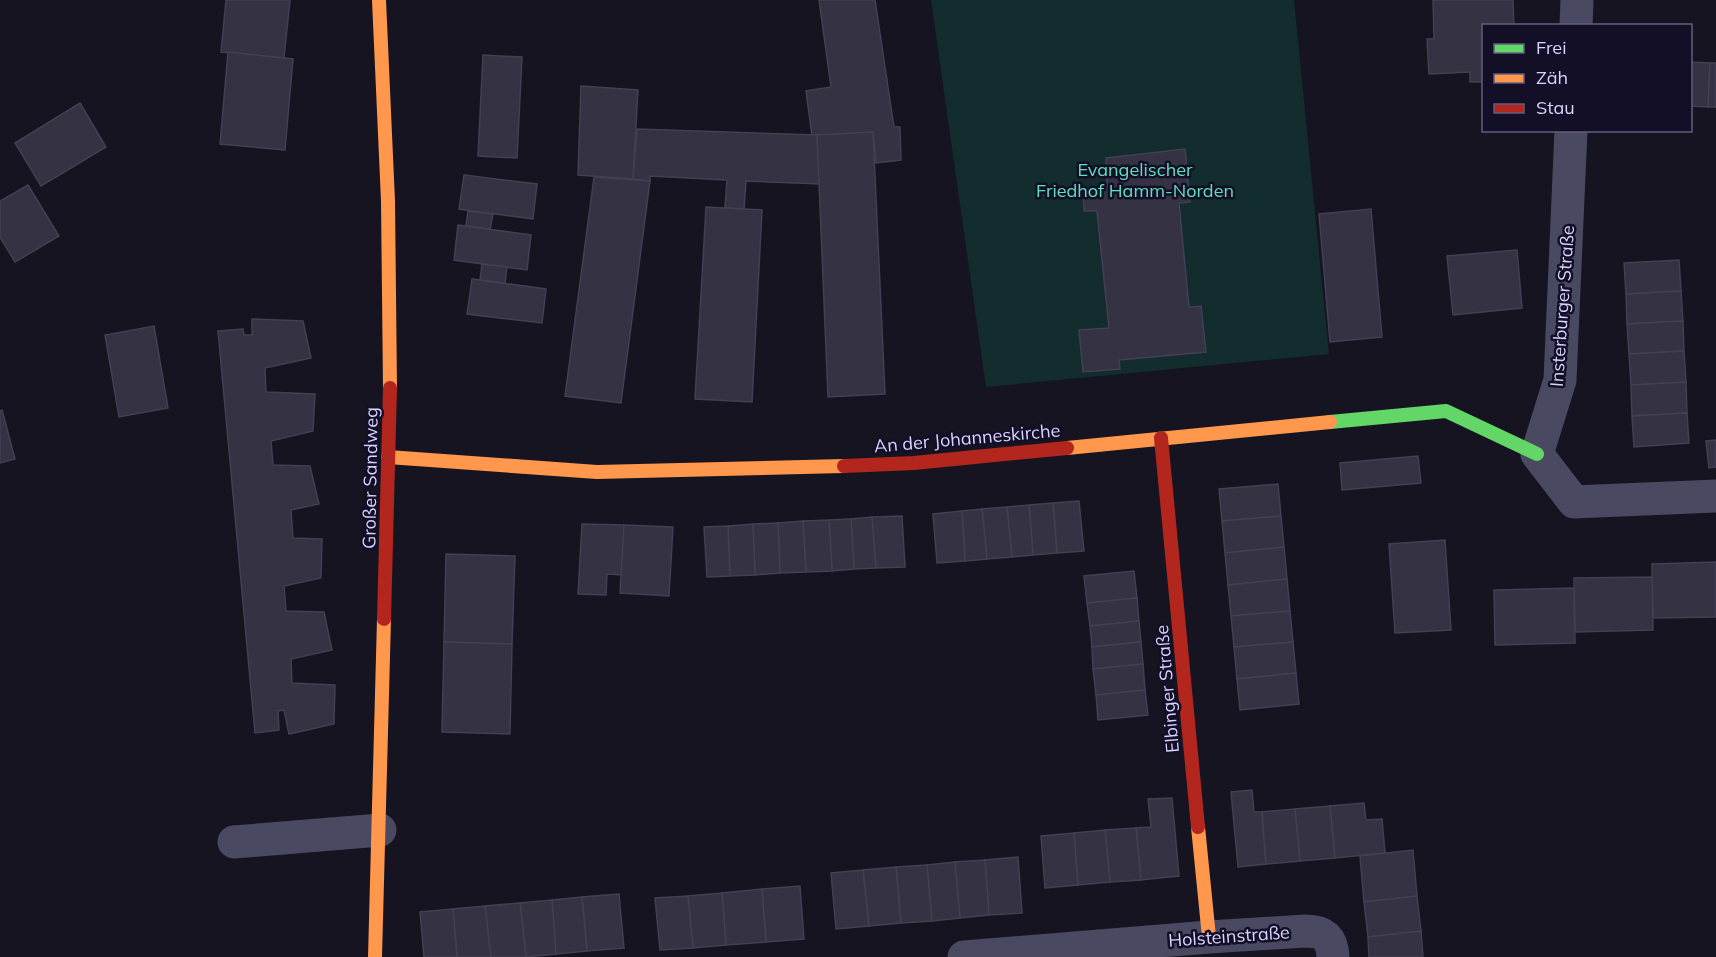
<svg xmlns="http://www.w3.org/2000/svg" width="1716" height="957" font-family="Mulish,sans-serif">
<rect width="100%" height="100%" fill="#161421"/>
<path fill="#132c2d" d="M 931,0 L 1294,0 L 1329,354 L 986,387 Z"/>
<g fill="#343243" stroke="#433f54" stroke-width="1.5">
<path d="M 226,0 L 290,0 L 284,58 L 221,52 Z"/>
<path d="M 819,0 L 875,0 L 894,127 L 900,127 L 901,160 L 876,163 L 873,132 L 812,136 L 806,91 L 831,87 Z"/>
<path d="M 1433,0 L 1513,0 L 1514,26 L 1484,26 L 1484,82 L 1470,82 L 1470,72 L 1429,74 L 1427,39 L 1434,39 Z"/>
<path d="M 228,52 L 293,59 L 285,150 L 220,144 Z"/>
<path d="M 483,55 L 522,57 L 517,158 L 478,156 Z"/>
<path d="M 1690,62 L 1710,63 L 1708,107 L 1690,106 Z"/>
<path d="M 1710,63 L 1716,63 L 1716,107 L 1708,107 Z"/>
<path d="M 581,86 L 638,90 L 633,179 L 578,175 Z"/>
<path d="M 80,103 L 106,147 L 41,186 L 15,143 Z"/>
<path d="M 637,129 L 817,135 L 820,184 L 746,181 L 744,209 L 725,208 L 727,180 L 650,176 L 650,181 L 633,179 Z"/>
<path d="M 873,132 L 885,394 L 828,397 L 817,135 Z"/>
<path d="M 1185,149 L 1190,202 L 1179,203 L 1189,307 L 1201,306 L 1206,352 L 1119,360 L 1120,369 L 1083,372 L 1079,330 L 1109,328 L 1097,211 L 1084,211 L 1083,188 L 1107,186 L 1106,158 Z"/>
<path d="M 464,175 L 537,184 L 533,219 L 459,209 Z"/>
<path d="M 594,177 L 650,181 L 621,403 L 565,396 Z"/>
<path d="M 28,185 L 59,236 L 15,262 L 0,237 L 0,201 Z"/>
<path d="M 706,207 L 762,210 L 752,402 L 695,399 Z"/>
<path d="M 1371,209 L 1382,337 L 1330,342 L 1319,214 Z"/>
<path d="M 468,211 L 493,214 L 490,229 L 466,226 Z"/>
<path d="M 458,225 L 531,235 L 527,270 L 454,260 Z"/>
<path d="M 1517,250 L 1522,308 L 1453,315 L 1447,256 Z"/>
<path d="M 1679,260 L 1681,291 L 1626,294 L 1624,263 Z"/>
<path d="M 482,264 L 507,267 L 505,283 L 480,280 Z"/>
<path d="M 472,279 L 546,289 L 542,323 L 467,314 Z"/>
<path d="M 1681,291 L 1683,321 L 1627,324 L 1626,294 Z"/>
<path d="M 252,319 L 303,321 L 311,358 L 265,368 L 266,392 L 315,394 L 313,431 L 271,441 L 273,465 L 310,466 L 319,504 L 291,510 L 293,538 L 322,539 L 321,578 L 284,586 L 286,611 L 324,612 L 332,650 L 291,659 L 292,683 L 335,685 L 334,724 L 289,734 L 284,710 L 278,711 L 279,730 L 255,733 L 218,331 L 243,329 L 244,335 L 252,335 Z"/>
<path d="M 1683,321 L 1684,351 L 1629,354 L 1627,324 Z"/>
<path d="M 154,326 L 168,408 L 119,417 L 105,335 Z"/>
<path d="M 1684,351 L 1686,382 L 1631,385 L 1629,354 Z"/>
<path d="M 1686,382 L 1687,413 L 1632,416 L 1631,385 Z"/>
<path d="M 2,410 L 15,459 L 0,463 L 0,411 Z"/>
<path d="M 1687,413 L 1689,443 L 1634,447 L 1632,416 Z"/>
<path d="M 1716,440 L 1716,467 L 1709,468 L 1706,441 Z"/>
<path d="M 1418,456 L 1421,483 L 1342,490 L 1340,463 Z"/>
<path d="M 1278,484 L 1281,516 L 1222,521 L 1219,489 Z"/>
<path d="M 1079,501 L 1084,551 L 1057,553 L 1053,503 Z"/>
<path d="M 1053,503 L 1057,553 L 1033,555 L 1029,505 Z"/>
<path d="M 1029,505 L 1033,555 L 1012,557 L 1007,507 Z"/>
<path d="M 1007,507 L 1012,557 L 987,559 L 982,509 Z"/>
<path d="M 982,509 L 987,559 L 965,561 L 962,511 Z"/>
<path d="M 962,511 L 965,561 L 937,563 L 933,514 Z"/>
<path d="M 902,516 L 905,567 L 876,568 L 872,517 Z"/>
<path d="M 1281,516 L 1284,547 L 1225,553 L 1222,521 Z"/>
<path d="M 872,517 L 876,568 L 854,569 L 851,519 Z"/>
<path d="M 851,519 L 854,569 L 832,571 L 829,520 Z"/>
<path d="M 829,520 L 832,571 L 806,572 L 803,521 Z"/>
<path d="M 803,521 L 806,572 L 780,573 L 778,523 Z"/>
<path d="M 778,523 L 780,573 L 755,575 L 753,524 Z"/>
<path d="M 582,524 L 624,525 L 623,575 L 607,574 L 606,595 L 578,594 Z"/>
<path d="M 753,524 L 755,575 L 730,576 L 728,526 Z"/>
<path d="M 624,525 L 673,527 L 669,596 L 620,593 Z"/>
<path d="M 728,526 L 730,576 L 707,577 L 704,527 Z"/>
<path d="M 1445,540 L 1451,630 L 1395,633 L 1389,544 Z"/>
<path d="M 1284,547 L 1287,579 L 1228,585 L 1225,553 Z"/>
<path d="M 446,554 L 515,556 L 512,644 L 444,642 Z"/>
<path d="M 1716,562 L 1716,617 L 1653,618 L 1652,564 Z"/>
<path d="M 1134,571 L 1137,598 L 1087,603 L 1084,576 Z"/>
<path d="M 1652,577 L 1653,630 L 1575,632 L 1574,578 Z"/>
<path d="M 1287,579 L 1290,611 L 1231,616 L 1228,585 Z"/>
<path d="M 1574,588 L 1575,643 L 1495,645 L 1494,590 Z"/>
<path d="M 1137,598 L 1139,621 L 1090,626 L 1087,603 Z"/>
<path d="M 1290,611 L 1293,642 L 1234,647 L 1231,616 Z"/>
<path d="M 1139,621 L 1141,642 L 1092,647 L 1090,626 Z"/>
<path d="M 444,642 L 512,644 L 510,734 L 442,732 Z"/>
<path d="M 1141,642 L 1143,664 L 1093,669 L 1092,647 Z"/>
<path d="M 1293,642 L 1296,673 L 1237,679 L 1234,647 Z"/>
<path d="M 1143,664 L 1145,690 L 1096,695 L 1093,669 Z"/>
<path d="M 1296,673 L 1299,704 L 1240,710 L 1237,679 Z"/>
<path d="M 1145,690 L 1148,715 L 1098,720 L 1096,695 Z"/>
<path d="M 1252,790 L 1254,812 L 1262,812 L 1266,864 L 1238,867 L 1231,792 Z"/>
<path d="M 1172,798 L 1179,876 L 1141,880 L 1136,828 L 1151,827 L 1148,799 Z"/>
<path d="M 1364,803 L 1366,820 L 1382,819 L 1385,853 L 1335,858 L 1330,806 Z"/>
<path d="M 1330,806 L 1335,858 L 1300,861 L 1295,809 Z"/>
<path d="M 1295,809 L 1300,861 L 1266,864 L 1262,812 Z"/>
<path d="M 1136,828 L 1141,880 L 1110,882 L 1105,830 Z"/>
<path d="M 1105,830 L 1110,882 L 1078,885 L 1074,833 Z"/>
<path d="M 1074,833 L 1078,885 L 1045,888 L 1041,836 Z"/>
<path d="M 1413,850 L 1417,896 L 1364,902 L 1360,856 Z"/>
<path d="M 1018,857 L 1022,913 L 989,915 L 985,860 Z"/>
<path d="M 985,860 L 989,915 L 960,918 L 955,862 Z"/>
<path d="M 955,862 L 960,918 L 932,921 L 927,865 Z"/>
<path d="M 927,865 L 932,921 L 901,923 L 896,867 Z"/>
<path d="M 896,867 L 901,923 L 869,926 L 863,870 Z"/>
<path d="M 863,870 L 869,926 L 836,929 L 831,873 Z"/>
<path d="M 800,886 L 804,939 L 766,942 L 762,889 Z"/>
<path d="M 762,889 L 766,942 L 726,945 L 722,893 Z"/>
<path d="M 722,893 L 726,945 L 693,948 L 688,896 Z"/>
<path d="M 619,894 L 624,948 L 587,951 L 582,897 Z"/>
<path d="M 688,896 L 693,948 L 660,950 L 655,898 Z"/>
<path d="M 1417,896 L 1421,931 L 1368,937 L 1364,902 Z"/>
<path d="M 582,897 L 587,951 L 556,954 L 552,900 Z"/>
<path d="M 552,900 L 556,954 L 526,957 L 520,903 Z"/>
<path d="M 520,903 L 526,957 L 491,957 L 485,906 Z"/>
<path d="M 485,906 L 491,957 L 457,957 L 453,909 Z"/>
<path d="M 453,909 L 457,957 L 424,957 L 420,912 Z"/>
<path d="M 1421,931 L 1423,957 L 1369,957 L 1368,937 Z"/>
</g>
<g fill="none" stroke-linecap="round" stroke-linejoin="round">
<g stroke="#4a4962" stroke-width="33">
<path d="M 1576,26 L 1577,0"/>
<path d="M 1571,130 L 1560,380 L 1537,454 L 1574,502 L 1716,496"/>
<path d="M 234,842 L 380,830"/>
<path d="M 964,957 L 1209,937 L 1305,931 C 1324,931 1332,938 1333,957"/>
</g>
<path stroke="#63d668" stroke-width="14" d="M 1330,422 L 1446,411 L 1537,454"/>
<g stroke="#ff974d" stroke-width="14">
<path d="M 379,0 L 388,201 L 390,388"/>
<path d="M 1067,448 L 1330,422"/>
<path d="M 388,457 L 597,472 L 844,466"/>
<path d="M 1198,827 L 1209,937"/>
<path d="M 375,957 L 384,619"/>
</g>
<g stroke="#b3261e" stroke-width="14">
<path d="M 1161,438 L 1198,827"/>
<path d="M 844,466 L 914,463 L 1067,448"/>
<path d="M 384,619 L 390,388"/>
</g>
</g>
<g text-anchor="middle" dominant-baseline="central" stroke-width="5" stroke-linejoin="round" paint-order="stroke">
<g font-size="18" fill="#5fe0c0" stroke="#130f26">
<text x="1135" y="169">Evangelischer<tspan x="1135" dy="21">Friedhof Hamm-Norden</tspan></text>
</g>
<g font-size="18" fill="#d9d4ff" stroke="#130f26">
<text transform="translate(1562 306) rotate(-86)">Insterburger Straße</text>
<text transform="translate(967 438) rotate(-5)">An der Johanneskirche</text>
<text transform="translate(370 478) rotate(-89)">Großer Sandweg</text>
<text transform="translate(1167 689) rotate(-95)">Elbinger Straße</text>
<text transform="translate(1229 936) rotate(-4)">Holsteinstraße</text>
</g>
</g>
<rect x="1482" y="24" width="210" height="108" fill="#130f26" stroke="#625e7d" stroke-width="1.5"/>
<rect x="1494" y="44" width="30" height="9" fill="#63d668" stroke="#625e7d" stroke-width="1.5"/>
<text x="1536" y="54" font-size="18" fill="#d9d4ff">Frei</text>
<rect x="1494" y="74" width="30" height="9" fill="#ff974d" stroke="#625e7d" stroke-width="1.5"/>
<text x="1536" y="84" font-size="18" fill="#d9d4ff">Zäh</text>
<rect x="1494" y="104" width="30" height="9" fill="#b3261e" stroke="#625e7d" stroke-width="1.5"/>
<text x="1536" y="114" font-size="18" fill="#d9d4ff">Stau</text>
</svg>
